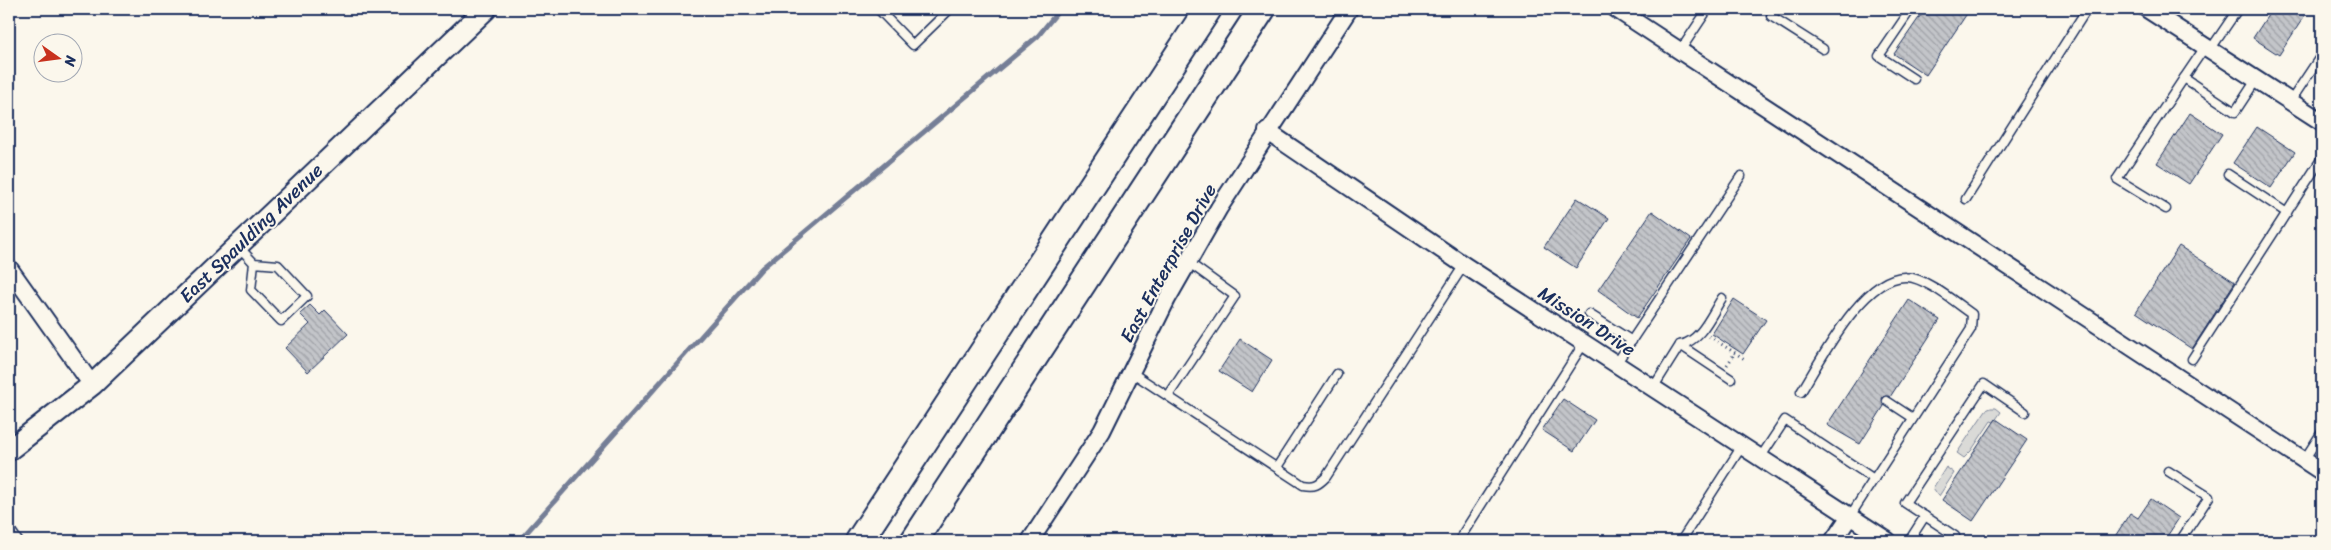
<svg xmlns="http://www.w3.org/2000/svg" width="2331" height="550" font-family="Sriracha,sans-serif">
<defs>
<pattern id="building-back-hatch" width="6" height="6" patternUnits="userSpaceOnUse" patternTransform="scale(1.25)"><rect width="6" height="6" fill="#c3c5c9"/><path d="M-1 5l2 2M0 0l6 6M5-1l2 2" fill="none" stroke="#9ea0a6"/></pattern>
</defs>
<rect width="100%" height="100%" fill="#fbf7ec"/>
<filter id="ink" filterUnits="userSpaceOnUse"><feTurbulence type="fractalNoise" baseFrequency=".02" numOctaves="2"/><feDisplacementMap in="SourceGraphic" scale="10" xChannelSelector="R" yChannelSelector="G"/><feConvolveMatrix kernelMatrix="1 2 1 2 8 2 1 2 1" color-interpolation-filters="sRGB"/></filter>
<g filter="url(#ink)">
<g fill="#dadad7" stroke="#7a849a">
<path d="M 1991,408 L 1996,408 L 2001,412 L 1994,422 L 1991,421 L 1971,451 L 1964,458 L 1957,453 L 1986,410 Z"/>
<path d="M 1946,467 L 1954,473 L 1939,496 L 1933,488 Z"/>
</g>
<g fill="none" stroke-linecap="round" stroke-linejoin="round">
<path stroke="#747e96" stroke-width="5" d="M 519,541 L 762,268 L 1038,36 L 1060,9"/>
</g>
<g fill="url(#building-back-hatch)" stroke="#1b2f5e">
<path d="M 1925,9 L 1970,9 L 1926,75 L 1894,54 Z"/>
<path d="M 2272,9 L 2309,9 L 2279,55 L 2253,38 Z"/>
<path d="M 2190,113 L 2222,134 L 2189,184 L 2157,163 Z"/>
<path d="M 2257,127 L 2295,152 L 2271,188 L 2233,163 Z"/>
<path d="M 1577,198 L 1609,218 L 1576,268 L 1544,247 Z"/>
<path d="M 1652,211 L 1691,239 L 1637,318 L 1598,290 Z"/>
<path d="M 2179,246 L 2235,282 L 2192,349 L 2136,312 Z"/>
<path d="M 1734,299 L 1766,320 L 1743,354 L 1712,334 Z"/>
<path d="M 1909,300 L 1940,320 L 1890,397 L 1885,396 L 1882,398 L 1884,406 L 1860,444 L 1827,425 Z"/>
<path d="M 310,305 L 320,315 L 325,310 L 348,334 L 308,372 L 285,348 L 310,324 L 300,314 Z"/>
<path d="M 1240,339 L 1272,360 L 1252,392 L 1219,371 Z"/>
<path d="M 1563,399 L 1595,420 L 1574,451 L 1542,430 Z"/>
<path d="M 1996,419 L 2027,440 L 1973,521 L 1942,500 Z"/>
<path d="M 2151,499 L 2179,518 L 2164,541 L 2112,541 L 2130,513 L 2138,518 Z"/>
</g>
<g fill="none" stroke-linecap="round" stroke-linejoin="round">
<g stroke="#1b2f5e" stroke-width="11">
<g id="service">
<path d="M 878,9 L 913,45 L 950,9"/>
<path d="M 1776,9 L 1771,16 L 1823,49"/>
<path d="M 1911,9 L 1879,56 L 1914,79"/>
<path d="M 2205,47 L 2184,78 L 2235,112 L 2256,80"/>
<path d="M 2210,50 L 2238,9"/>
<path d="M 1680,51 L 1708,9"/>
<path d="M 2290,102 L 2322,54"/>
<path d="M 2228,174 L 2287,213"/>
<path d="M 1966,199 L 2087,9"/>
<path d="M 2166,209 L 2117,179 L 2184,78"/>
<path d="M 238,246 L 254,263 L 278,265 L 307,296 L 281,321 L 251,290 L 254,263"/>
<path d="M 1589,314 L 1632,341"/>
<path d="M 1680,345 C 1701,341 1711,315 1722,298"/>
<path d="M 2192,359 L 2322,158"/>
<path d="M 1616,364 L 1741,176"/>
<path d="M 1131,372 L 1303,485 C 1315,487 1318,485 1326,477 L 1464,265"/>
<path d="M 1653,388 L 1680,345 L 1731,379"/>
<path d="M 1801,392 C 1821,360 1863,276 1906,277 C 1925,277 1956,303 1972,314 L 1971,329 L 1850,516"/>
<path d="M 1168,396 L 1235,296 L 1188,262"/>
<path d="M 1887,401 L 1913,418"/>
<path d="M 1760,458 L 1785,420 L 1874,479"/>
<path d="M 2304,460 L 2322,432"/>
<path d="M 1277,467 L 1337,374"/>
<path d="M 2168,471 L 2209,497 L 2180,541"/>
<path d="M 9,528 L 18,541"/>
<path d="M 1462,535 L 1584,343"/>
<path d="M 1955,536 L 1905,503 L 1984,384 L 2025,412"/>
<path d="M 1681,541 L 1742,446"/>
<path d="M 1909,541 L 1925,516"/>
</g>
</g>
<g stroke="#1b2f5e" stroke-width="20">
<g id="minor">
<path d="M 1616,9 L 2322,472"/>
<path d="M 2147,9 L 2322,122"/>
<path d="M 1267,131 L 1464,265 L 1888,541"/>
<path d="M 9,268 L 92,385"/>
<path d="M 1030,541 L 1102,431 L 1167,299 L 1219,208 L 1349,9"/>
<path d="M 1833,541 L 1850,516"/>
</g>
</g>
<g stroke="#1b2f5e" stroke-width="24">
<path id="tertiary" d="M 9,450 L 92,385 L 486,9"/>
</g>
<g stroke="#1b2f5e" stroke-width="30">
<g id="trunk">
<path d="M 859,541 L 1208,9"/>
<path d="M 914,541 L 1262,9"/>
</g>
</g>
<g stroke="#1b2f5e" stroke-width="3" stroke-dasharray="1 4" stroke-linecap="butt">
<path d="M 1709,336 L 1746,360"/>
<path d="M 1727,365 L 1735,353"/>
<path d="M 2166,541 L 2167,540"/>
</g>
<use href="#service" stroke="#fbf7ec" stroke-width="8"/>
<use href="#minor" stroke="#fbf7ec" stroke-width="16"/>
<use href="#tertiary" stroke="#fbf7ec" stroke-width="20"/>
<use href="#trunk" stroke="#fbf7ec" stroke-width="26"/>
</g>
</g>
<g text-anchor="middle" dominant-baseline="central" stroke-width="4" stroke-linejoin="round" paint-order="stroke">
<g font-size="19" fill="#1b2f5e" stroke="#fbf7ec">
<text transform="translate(251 233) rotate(-44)">East Spaulding Avenue</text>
<text transform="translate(1168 263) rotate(-61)">East Enterprise Drive</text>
<text transform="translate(1587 321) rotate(33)">Mission Drive</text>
</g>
</g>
<rect width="2331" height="550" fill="none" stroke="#fbf7ec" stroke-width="30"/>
<rect x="15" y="15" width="2301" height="520" fill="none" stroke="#1b2f5e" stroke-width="2" filter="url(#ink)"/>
<g transform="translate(58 58) rotate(104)"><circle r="24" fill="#fbf7ec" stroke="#a1a7b3"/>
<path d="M0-4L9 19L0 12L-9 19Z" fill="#c8321e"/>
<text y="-8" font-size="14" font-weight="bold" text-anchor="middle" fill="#1b2f5e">N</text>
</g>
</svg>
